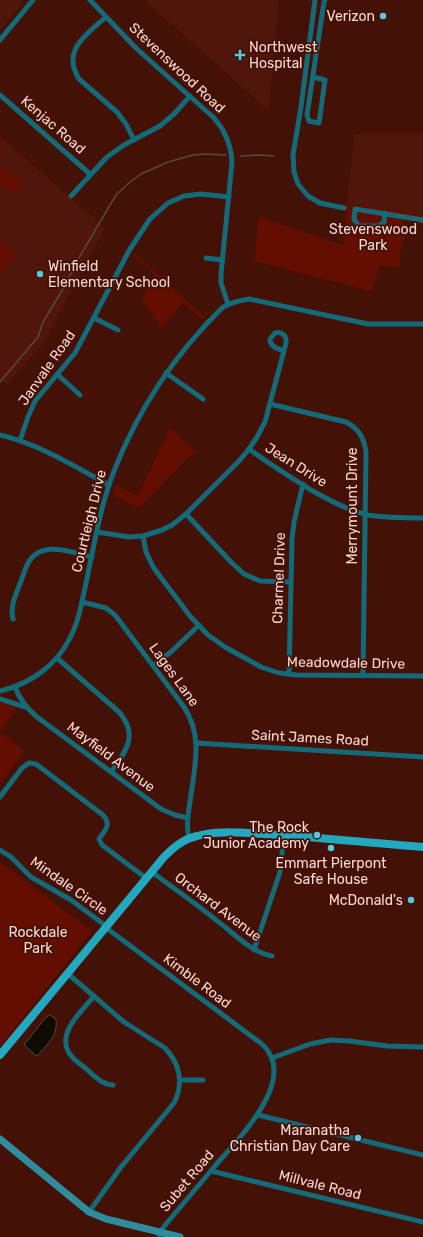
<svg xmlns="http://www.w3.org/2000/svg" width="423" height="1237" font-family="Rubik,sans-serif">
<rect width="100%" height="100%" fill="#441107"/>
<g fill="#50160b">
<path d="M 0,0 L 25,0 L 0,30 Z"/>
<path d="M 144,0 L 279,0 L 269,111 Z"/>
<path d="M 354,134 L 423,134 L 423,215 L 403,211 L 347,204 Z"/>
<path d="M 0,136 L 105,228 L 44,343 L 8,383 L 4,383 L 0,379 Z"/>
</g>
<g fill="#640e00">
<path d="M 0,166 L 23,181 L 14,194 L 0,184 Z"/>
<path d="M 347,204 L 403,211 L 423,215 L 423,225 L 402,220 L 402,224 L 405,224 L 405,240 L 402,241 L 399,268 L 380,265 L 372,291 L 254,261 L 259,217 L 343,245 Z"/>
<path d="M 0,241 L 14,253 L 14,258 L 0,275 Z"/>
<path d="M 134,253 L 205,317 L 203,320 L 183,303 L 161,328 L 142,299 L 155,275 L 133,255 Z"/>
<path d="M 170,427 L 195,451 L 139,508 L 113,495 L 116,485 L 138,496 Z"/>
<path d="M 0,701 L 18,707 L 0,731 Z"/>
<path d="M 0,732 L 25,751 L 0,783 Z"/>
<path d="M 0,862 L 92,931 L 0,1047 Z"/>
</g>
<path fill="#100b00" stroke="#56483e" d="M 50,1015 L 56,1019 C 58,1036 49,1042 39,1054 L 37,1056 L 35,1055 L 24,1045 L 46,1017 Z"/>
<g fill="none" stroke-linecap="round" stroke-linejoin="round">
<g stroke="#56483e" stroke-width="1.5">
<path d="M 240,156 L 259,155 L 274,156"/>
<path d="M 0,382 L 38,337 L 43,322 L 63,289 L 80,256 L 116,195 L 130,182 L 141,174 L 168,162 L 193,155 L 205,154 L 226,155"/>
</g>
<g stroke="#136a79" stroke-width="5">
<path d="M 90,0 L 137,49 L 213,117 C 225,130 231,144 232,162 L 221,274 L 221,283 L 228,304"/>
<path d="M 315,0 L 301,107 L 293,155 L 294,172 L 298,184 L 308,196 L 320,203 L 344,208"/>
<path d="M 106,17 C 87,34 61,50 79,79 L 117,112 L 126,124 L 134,140"/>
<path d="M 0,40 L 33,0"/>
<path d="M 313,77 L 325,80 L 319,123 L 309,121 L 307,115 L 324,2 L 325,0"/>
<path d="M 0,95 L 90,174"/>
<path d="M 71,196 L 107,157 L 124,145 L 160,126 L 174,114 L 190,96"/>
<path d="M 385,213 L 384,222 L 379,226 L 361,226 L 358,225 L 354,219 L 355,209 L 423,220"/>
<path d="M 206,258 L 222,260"/>
<path d="M 94,318 L 118,330"/>
<path d="M 166,373 L 203,399"/>
<path d="M 57,374 L 80,395"/>
<path d="M 270,404 L 346,422 C 359,429 364,438 366,452 L 363,676"/>
<path d="M 0,435 C 39,444 74,466 109,485"/>
<path d="M 20,440 L 28,417 L 35,401 L 75,353 L 130,249 L 150,219 L 168,203 L 184,196 L 201,194 L 229,197"/>
<path d="M 249,449 C 269,464 290,477 311,490 C 329,500 347,510 368,515 C 386,518 405,518 423,518"/>
<path d="M 186,514 L 231,562 L 244,574 L 260,581 L 290,582"/>
<path d="M 97,532 L 129,537 L 143,536 L 162,530 L 172,525 L 186,514 L 239,461 L 249,449 L 257,437 L 265,422 L 286,343 C 287,336 282,331 275,333 L 270,339 C 270,347 277,348 284,351"/>
<path d="M 143,536 L 146,552 L 153,567 L 190,616 L 208,635 L 225,647 L 261,667 L 279,673 L 296,675 L 423,676"/>
<path d="M 82,602 L 106,608 L 115,615 L 184,707 C 204,737 194,769 190,802 C 188,815 186,826 189,839"/>
<path d="M 13,619 C 10,607 15,597 19,586 C 22,579 24,572 27,565 C 40,539 70,552 92,557"/>
<path d="M 57,658 L 119,712 C 139,735 126,751 111,772"/>
<path d="M 153,666 L 172,651 L 198,626"/>
<path d="M 289,674 L 292,539 L 294,522 L 303,484"/>
<path d="M 15,687 C 20,700 26,708 37,717 L 161,809 L 175,815 L 188,818"/>
<path d="M 0,691 C 30,684 56,666 70,638 C 79,621 82,601 86,583 C 94,546 100,507 114,471 C 138,410 175,354 222,308 C 231,302 239,301 249,299 L 368,324 L 423,324"/>
<path d="M 0,699 L 25,707"/>
<path d="M 196,743 L 423,757"/>
<path d="M 0,797 L 22,768 L 29,763 L 36,764 L 103,815 C 112,825 105,830 99,839 L 102,845 L 146,878"/>
<path d="M 0,850 L 11,857 L 31,877 L 71,900 L 106,926"/>
<path d="M 152,872 C 173,888 195,903 216,920 C 234,933 250,952 272,956"/>
<path d="M 105,927 L 262,1044 C 300,1079 238,1139 215,1166 C 199,1185 182,1205 166,1224 L 160,1232 L 159,1237"/>
<path d="M 254,950 L 280,872 L 284,835"/>
<path d="M 67,973 L 124,1022 L 165,1048 C 180,1064 184,1083 174,1103 L 121,1167 L 89,1212"/>
<path d="M 94,996 C 83,1010 58,1031 68,1051 C 71,1058 79,1063 85,1068 C 94,1075 102,1085 113,1085"/>
<path d="M 272,1058 L 310,1044 L 331,1040 L 349,1041 L 387,1046 L 423,1047"/>
<path d="M 180,1080 L 203,1080"/>
<path d="M 258,1115 L 423,1155"/>
<path d="M 211,1171 L 423,1222"/>
</g>
<path stroke="#2e8c9e" stroke-width="7" d="M 0,1139 L 89,1212 L 106,1219 L 180,1237"/>
<path stroke="#22a9c0" stroke-width="8" d="M 0,1055 L 164,857 C 173,848 183,839 197,836 C 218,830 242,833 264,834 C 317,837 370,843 423,847"/>
</g>
<g fill="#56c9e0" stroke="#441107" stroke-width="1.5">
<circle cx="383" cy="16" r="4"/>
<path d="M238 49h4v4h4v4h-4v4h-4v-4h-4v-4h4z"/>
<circle cx="40" cy="274" r="4"/>
<circle cx="317" cy="835" r="4"/>
<circle cx="331" cy="848" r="4"/>
<circle cx="411" cy="900" r="4"/>
<circle cx="358" cy="1138" r="4"/>
</g>
<g text-anchor="middle" dominant-baseline="central" stroke-width="3.5" stroke-linejoin="round" paint-order="stroke">
<g font-size="14" fill="#f9d6cf" stroke="#441107" text-anchor="end">
<text x="375" y="16">Verizon</text>
<text x="249" y="47" text-anchor="start">Northwest<tspan x="249" dy="16">Hospital</tspan></text>
<text x="48" y="266" text-anchor="start">Winfield<tspan x="48" dy="16">Elementary School</tspan></text>
<text x="309" y="827">The Rock<tspan x="309" dy="16">Junior Academy</tspan></text>
<text x="331" y="863" text-anchor="middle">Emmart Pierpont<tspan x="331" dy="16">Safe House</tspan></text>
<text x="403" y="900">McDonald's</text>
<text x="350" y="1130">Maranatha<tspan x="350" dy="16">Christian Day Care</tspan></text>
</g>
<g font-size="14" fill="#f9d6cf" stroke="#441107">
<text transform="translate(177 68) rotate(43)">Stevenswood Road</text>
<text transform="translate(53 125) rotate(41)">Kenjac Road</text>
<text transform="translate(47 368) rotate(-55)">Janvale Road</text>
<text transform="translate(296 465) rotate(32)">Jean Drive</text>
<text transform="translate(352 506) rotate(-90)">Merrymount Drive</text>
<text transform="translate(89 521) rotate(-76)">Courtleigh Drive</text>
<text transform="translate(279 578) rotate(-88)">Charmel Drive</text>
<text transform="translate(346 663) rotate(1)">Meadowdale Drive</text>
<text transform="translate(174 675) rotate(54)">Lages Lane</text>
<text transform="translate(310 738) rotate(3)">Saint James Road</text>
<text transform="translate(111 757) rotate(37)">Mayfield Avenue</text>
<text transform="translate(69 886) rotate(35)">Mindale Circle</text>
<text transform="translate(218 907) rotate(37)">Orchard Avenue</text>
<text transform="translate(197 981) rotate(37)">Kimble Road</text>
<text transform="translate(187 1181) rotate(-50)">Subet Road</text>
<text transform="translate(320 1185) rotate(14)">Millvale Road</text>
</g>
<g font-size="14" fill="#fad9d2" stroke="#441107">
<text x="373" y="229">Stevenswood<tspan x="373" dy="16">Park</tspan></text>
<text x="38" y="932">Rockdale<tspan x="38" dy="16">Park</tspan></text>
</g>
</g>
</svg>
